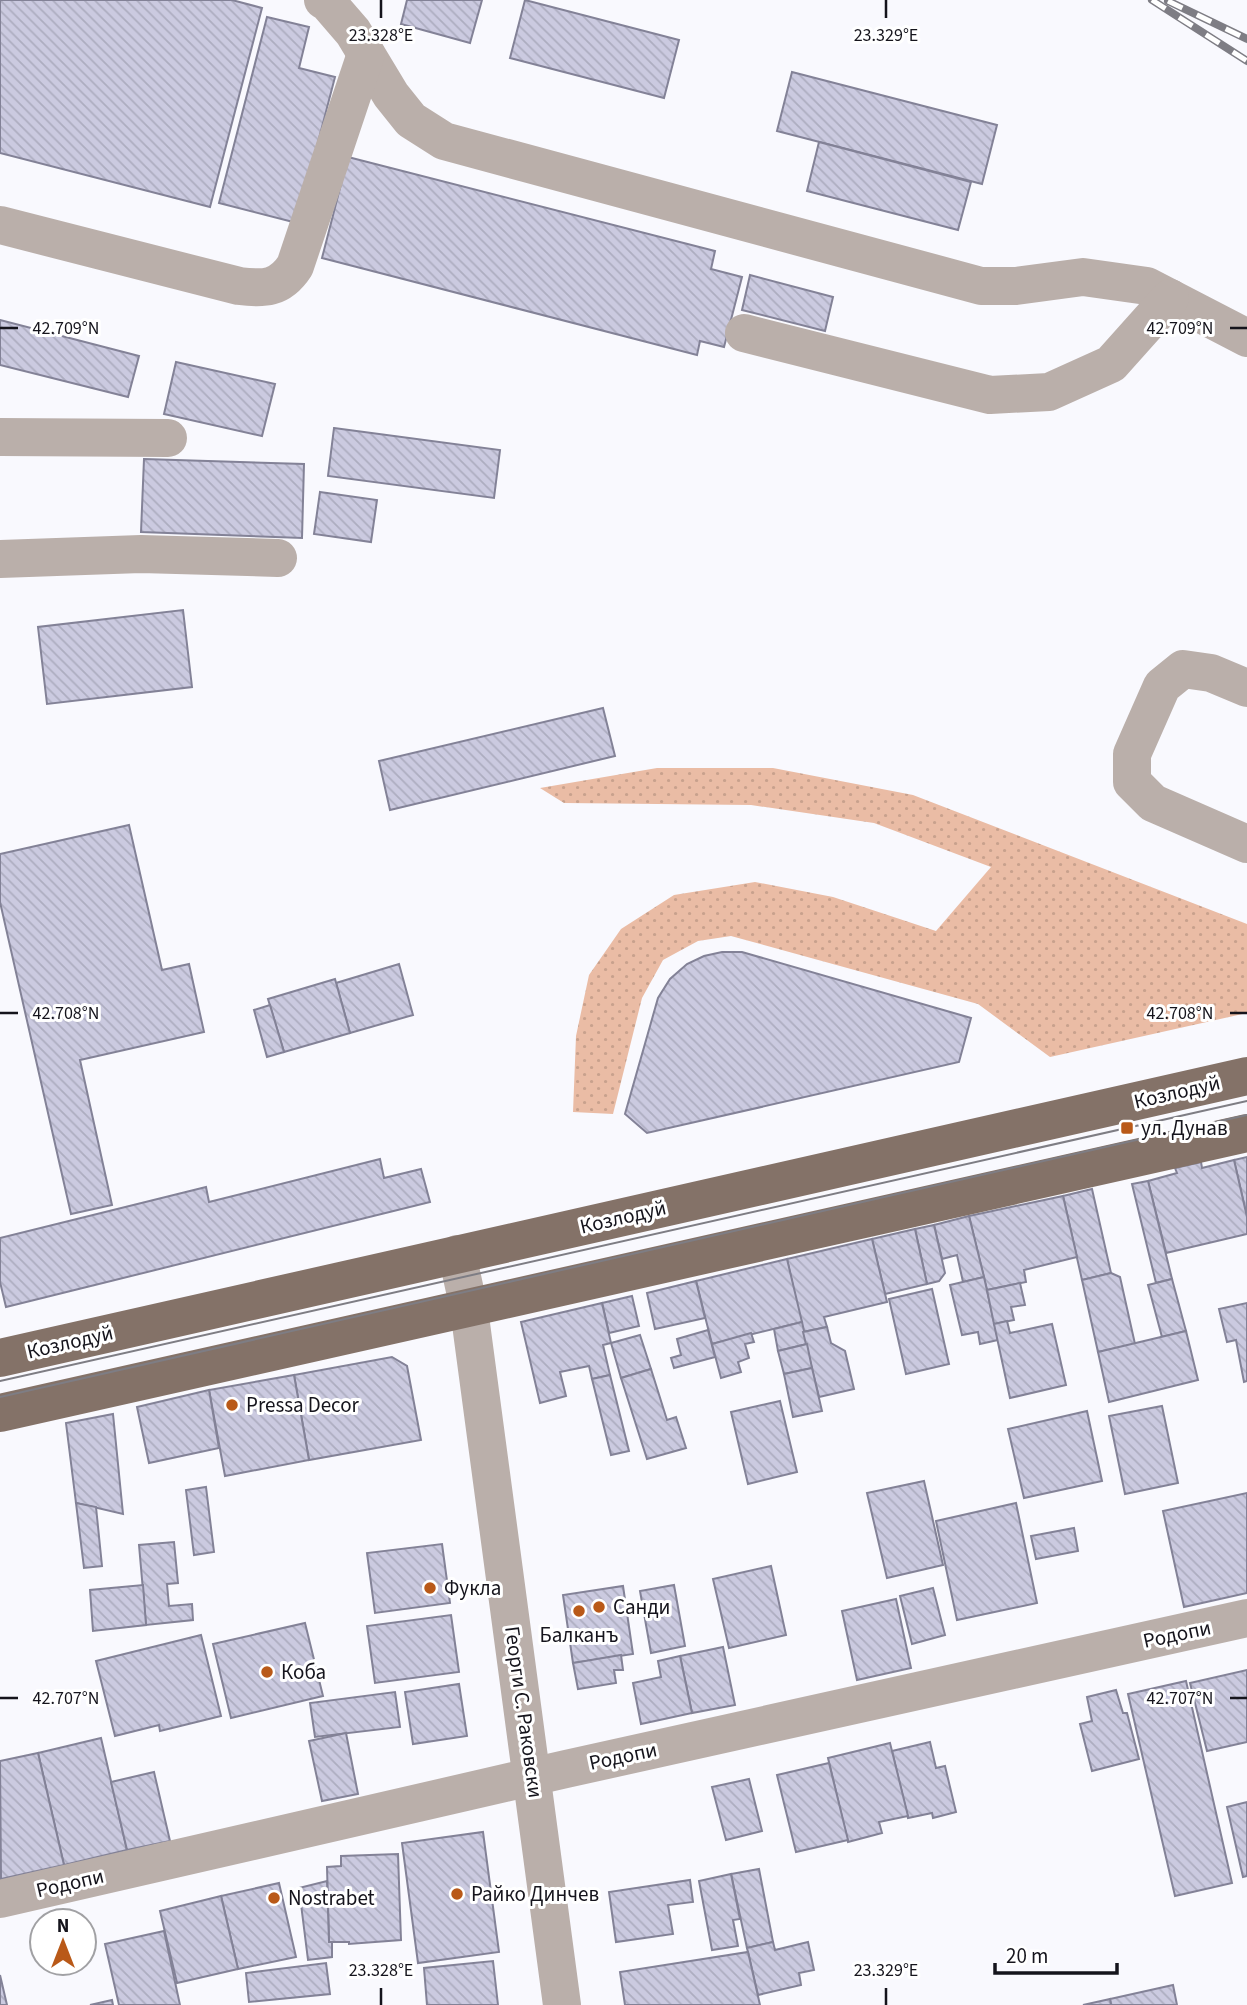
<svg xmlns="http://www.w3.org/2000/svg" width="1247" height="2005" font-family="'Source Sans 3',sans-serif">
<defs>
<pattern id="grass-dots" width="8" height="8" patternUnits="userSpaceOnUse" patternTransform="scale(1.75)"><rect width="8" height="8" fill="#eabca5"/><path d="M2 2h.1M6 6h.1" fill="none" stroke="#c8a18d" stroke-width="1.8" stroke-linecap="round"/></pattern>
<pattern id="building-back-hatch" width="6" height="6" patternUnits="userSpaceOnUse" patternTransform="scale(1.75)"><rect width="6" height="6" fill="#cbcae0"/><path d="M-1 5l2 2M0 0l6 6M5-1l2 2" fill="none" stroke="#adadc0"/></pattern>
</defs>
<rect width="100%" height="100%" fill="#f9f9fe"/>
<path fill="url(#grass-dots)" d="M 657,768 L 773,768 L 913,795 L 1247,924 L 1247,1013 L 1050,1057 L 978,1004 L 731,936 L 698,941 L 663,960 L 642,998 L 613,1114 L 573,1112 L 576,1036 L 589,975 L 621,929 L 674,895 L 755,882 L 833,897 L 936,931 L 991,867 L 874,823 L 751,805 L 564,803 L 540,788 Z"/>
<g fill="url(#building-back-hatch)" stroke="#838297" stroke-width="2">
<path d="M 0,0 L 232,0 L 262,8 L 210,207 L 0,153 Z"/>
<path d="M 407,0 L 482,0 L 470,43 L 401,24 Z"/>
<path d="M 525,0 L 679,40 L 664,98 L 510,58 Z"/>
<path d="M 267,17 L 309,27 L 299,68 L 335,77 L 297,223 L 219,203 Z"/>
<path d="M 792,72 L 997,125 L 982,184 L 777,131 Z"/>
<path d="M 819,142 L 971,182 L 958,230 L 807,191 Z"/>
<path d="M 348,157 L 715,251 L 711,269 L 742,277 L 724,347 L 700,341 L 697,355 L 322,258 Z"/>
<path d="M 750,275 L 833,297 L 825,331 L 742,310 Z"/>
<path d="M 0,320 L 139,356 L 128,397 L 0,365 Z"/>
<path d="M 176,362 L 275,384 L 262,436 L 164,414 Z"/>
<path d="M 334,428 L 500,450 L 494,498 L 328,476 Z"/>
<path d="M 144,459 L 304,464 L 302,538 L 141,532 Z"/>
<path d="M 320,492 L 377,500 L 371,542 L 314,534 Z"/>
<path d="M 183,610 L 192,687 L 47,704 L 38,627 Z"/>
<path d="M 603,708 L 615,756 L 390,810 L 379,761 Z"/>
<path d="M 129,825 L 162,970 L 189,964 L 204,1032 L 80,1060 L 112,1205 L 71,1214 L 0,902 L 0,854 Z"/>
<path d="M 722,952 L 742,952 L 971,1018 L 959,1062 L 647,1133 L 625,1114 L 658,998 L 670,979 L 687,964 L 704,956 Z"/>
<path d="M 399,964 L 413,1015 L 350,1033 L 336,983 Z"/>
<path d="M 335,979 L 350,1033 L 284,1052 L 268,999 Z"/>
<path d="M 270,1005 L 284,1052 L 267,1057 L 254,1010 Z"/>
<path d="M 1247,1157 L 1247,1217 L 1234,1160 Z"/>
<path d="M 380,1159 L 384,1178 L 421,1169 L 430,1202 L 6,1307 L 0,1282 L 0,1238 L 206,1187 L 209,1202 Z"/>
<path d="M 1234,1160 L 1247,1217 L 1247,1234 L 1166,1253 L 1148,1181 L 1177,1173 L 1175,1168 L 1201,1162 L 1202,1168 Z"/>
<path d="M 1148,1181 L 1172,1279 L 1156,1283 L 1132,1184 Z"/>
<path d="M 1092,1189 L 1111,1273 L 1082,1280 L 1063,1196 Z"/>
<path d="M 1063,1196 L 1077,1257 L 1024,1270 L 1026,1282 L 987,1290 L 969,1216 Z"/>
<path d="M 969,1216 L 984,1277 L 963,1282 L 957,1255 L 942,1259 L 934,1225 Z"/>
<path d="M 934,1225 L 945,1273 L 939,1281 L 927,1284 L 915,1229 Z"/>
<path d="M 915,1229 L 927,1284 L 885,1294 L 872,1239 Z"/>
<path d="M 872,1239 L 887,1302 L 824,1317 L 827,1327 L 803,1332 L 787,1259 Z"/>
<path d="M 787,1259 L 802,1322 L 712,1344 L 696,1281 Z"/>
<path d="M 1111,1273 L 1120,1277 L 1135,1344 L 1098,1352 L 1082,1280 Z"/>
<path d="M 984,1277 L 998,1340 L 980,1344 L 978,1332 L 962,1335 L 950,1285 Z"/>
<path d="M 1172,1279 L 1186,1331 L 1162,1337 L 1148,1285 Z"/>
<path d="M 696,1281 L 705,1318 L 655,1329 L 647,1293 Z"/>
<path d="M 1020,1283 L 1025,1305 L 1011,1307 L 1014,1320 L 994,1324 L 987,1290 Z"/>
<path d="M 932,1289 L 949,1364 L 906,1374 L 889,1299 Z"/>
<path d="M 632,1296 L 639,1326 L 609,1333 L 602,1303 Z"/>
<path d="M 602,1303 L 611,1343 L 603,1345 L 610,1375 L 592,1379 L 589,1366 L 560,1372 L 566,1396 L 540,1403 L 521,1322 Z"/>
<path d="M 1247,1303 L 1247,1381 L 1244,1382 L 1236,1340 L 1227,1342 L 1219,1309 Z"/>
<path d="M 1007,1321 L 1010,1333 L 1052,1324 L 1066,1385 L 1010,1398 L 994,1324 Z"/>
<path d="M 802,1322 L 807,1344 L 778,1351 L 774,1329 Z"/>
<path d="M 827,1327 L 831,1343 L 845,1351 L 854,1389 L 819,1397 L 803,1332 Z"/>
<path d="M 708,1330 L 715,1357 L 674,1368 L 671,1358 L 681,1355 L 677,1339 Z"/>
<path d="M 1186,1331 L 1198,1380 L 1109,1402 L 1098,1352 Z"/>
<path d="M 751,1333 L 754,1342 L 745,1344 L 749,1358 L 738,1362 L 741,1372 L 721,1378 L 712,1344 Z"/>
<path d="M 640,1335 L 651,1369 L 621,1378 L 611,1343 Z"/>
<path d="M 807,1344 L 812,1368 L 784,1374 L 778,1351 Z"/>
<path d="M 392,1357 L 407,1366 L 421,1440 L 309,1460 L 294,1375 Z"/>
<path d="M 812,1368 L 822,1411 L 793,1417 L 784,1374 Z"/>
<path d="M 651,1369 L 667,1420 L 676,1417 L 686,1448 L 647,1459 L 621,1378 Z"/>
<path d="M 294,1375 L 309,1460 L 225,1476 L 209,1390 Z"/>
<path d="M 610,1375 L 629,1451 L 611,1455 L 592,1379 Z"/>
<path d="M 209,1390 L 219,1448 L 149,1463 L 137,1407 Z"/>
<path d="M 780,1401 L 797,1472 L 748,1484 L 731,1412 Z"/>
<path d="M 1162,1406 L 1178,1483 L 1125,1494 L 1109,1416 Z"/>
<path d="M 1087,1411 L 1102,1481 L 1024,1498 L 1008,1429 Z"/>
<path d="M 113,1414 L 123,1514 L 76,1503 L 66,1423 Z"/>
<path d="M 924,1481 L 943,1565 L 887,1578 L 867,1493 Z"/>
<path d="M 206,1487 L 214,1552 L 194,1555 L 186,1490 Z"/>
<path d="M 1247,1493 L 1247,1593 L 1184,1607 L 1163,1511 Z"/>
<path d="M 76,1503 L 96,1507 L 102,1566 L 84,1568 Z"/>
<path d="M 1016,1503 L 1037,1603 L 957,1620 L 936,1521 Z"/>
<path d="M 1074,1528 L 1078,1551 L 1036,1559 L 1031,1536 Z"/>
<path d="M 174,1542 L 178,1583 L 167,1584 L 169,1606 L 192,1604 L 193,1620 L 146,1625 L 139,1545 Z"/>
<path d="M 442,1544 L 450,1603 L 375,1613 L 367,1553 Z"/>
<path d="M 771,1566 L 786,1635 L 729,1648 L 713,1579 Z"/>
<path d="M 143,1585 L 146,1625 L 93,1631 L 90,1590 Z"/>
<path d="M 674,1585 L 685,1646 L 651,1653 L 640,1591 Z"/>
<path d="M 623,1586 L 633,1654 L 573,1663 L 563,1595 Z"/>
<path d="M 933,1588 L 945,1635 L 912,1644 L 900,1596 Z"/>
<path d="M 896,1599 L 911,1668 L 857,1680 L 842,1611 Z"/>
<path d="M 451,1615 L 459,1672 L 375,1683 L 367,1626 Z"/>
<path d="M 305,1623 L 323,1696 L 231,1718 L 213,1644 Z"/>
<path d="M 201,1635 L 221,1716 L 160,1731 L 159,1725 L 115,1736 L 96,1661 Z"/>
<path d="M 723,1647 L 735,1705 L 692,1713 L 680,1656 Z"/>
<path d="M 621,1655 L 623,1670 L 614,1670 L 616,1683 L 578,1689 L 573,1663 Z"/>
<path d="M 680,1656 L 692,1713 L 641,1724 L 633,1683 L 661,1677 L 658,1661 Z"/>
<path d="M 1247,1670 L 1247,1742 L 1207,1751 L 1190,1683 Z"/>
<path d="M 1186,1681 L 1232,1883 L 1175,1896 L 1128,1694 Z"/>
<path d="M 459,1684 L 467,1736 L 413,1744 L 405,1692 Z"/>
<path d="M 1116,1690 L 1123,1713 L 1127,1713 L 1139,1759 L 1092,1771 L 1080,1724 L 1092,1721 L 1087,1697 Z"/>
<path d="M 395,1692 L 400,1727 L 315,1737 L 310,1703 Z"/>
<path d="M 346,1733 L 358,1794 L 322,1801 L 309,1741 Z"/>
<path d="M 101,1738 L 127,1850 L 64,1865 L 38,1753 Z"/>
<path d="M 930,1742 L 936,1768 L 945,1766 L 956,1812 L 933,1818 L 932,1813 L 908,1818 L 892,1751 Z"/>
<path d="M 890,1743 L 908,1816 L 879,1822 L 882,1833 L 848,1842 L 828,1758 Z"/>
<path d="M 38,1753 L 64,1865 L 1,1879 L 0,1761 Z"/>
<path d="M 829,1763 L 848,1840 L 796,1852 L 777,1775 Z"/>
<path d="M 154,1772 L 170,1841 L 127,1850 L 111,1782 Z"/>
<path d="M 749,1779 L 762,1831 L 726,1840 L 712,1787 Z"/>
<path d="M 1247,1802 L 1247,1876 L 1243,1877 L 1227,1807 Z"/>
<path d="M 483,1832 L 499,1952 L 418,1963 L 402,1843 Z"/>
<path d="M 398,1854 L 401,1940 L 349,1944 L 349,1942 L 329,1942 L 327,1867 L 341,1866 L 341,1856 Z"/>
<path d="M 759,1869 L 773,1942 L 747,1948 L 731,1874 Z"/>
<path d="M 731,1874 L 740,1919 L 733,1920 L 738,1946 L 712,1950 L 699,1881 Z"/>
<path d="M 690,1880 L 693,1902 L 668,1905 L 673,1934 L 616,1942 L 609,1892 Z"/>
<path d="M 327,1881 L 329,1942 L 332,1942 L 332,1957 L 308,1960 L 299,1888 Z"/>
<path d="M 279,1883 L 296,1957 L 238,1969 L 221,1896 Z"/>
<path d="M 221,1896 L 238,1969 L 177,1983 L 160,1911 Z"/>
<path d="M 164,1931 L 180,2005 L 119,2005 L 105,1944 Z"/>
<path d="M 773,1942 L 775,1950 L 808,1942 L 814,1970 L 799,1973 L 801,1985 L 758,1995 L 747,1948 Z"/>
<path d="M 748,1952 L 760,2005 L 625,2005 L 620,1972 Z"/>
<path d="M 493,1961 L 498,2005 L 427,2005 L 424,1968 Z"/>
<path d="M 326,1963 L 330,1994 L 249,2002 L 246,1973 Z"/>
<path d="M 0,1975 L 7,2005 L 0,2005 Z"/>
<path d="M 1173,1985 L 1177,2005 L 1111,2005 L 1110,1999 Z"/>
<path d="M 1110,1999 L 1111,2005 L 1083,2005 Z"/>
<path d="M 112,2000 L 113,2005 L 90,2005 Z"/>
</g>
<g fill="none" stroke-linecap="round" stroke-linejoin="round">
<g stroke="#baafaa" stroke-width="38">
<path d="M 323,0 L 328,3 L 353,32 L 391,95 L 411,120 L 444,141 L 981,286 L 1016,286 L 1083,277 L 1147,286 L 1247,338"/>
<path d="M 0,225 L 239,286 C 264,289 280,289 295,266 L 366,54"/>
<path d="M 744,333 L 990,395 L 1049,392 L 1111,364 L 1170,298"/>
<path d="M 0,437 L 168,438"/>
<path d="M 0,559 L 141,554 L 278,558"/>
<path d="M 1247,688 L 1211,673 L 1183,669 L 1162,686 L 1132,754 L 1132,782 L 1153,803 L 1247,844"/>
<path d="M 457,1254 L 469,1309 L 562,2005"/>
<path d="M 0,1899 L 566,1769 L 1247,1618"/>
</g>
<g stroke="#847268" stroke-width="38">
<path d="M 0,1358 L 1247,1076"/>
<path d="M 0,1413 L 1247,1133"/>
</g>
<g stroke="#7e7d84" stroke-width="2">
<path d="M 0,1381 L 1247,1101"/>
<path d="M 0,1397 L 1247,1115"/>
</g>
<g stroke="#7e7d84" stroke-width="8">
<g id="rail">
<path d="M 1152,0 L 1247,61"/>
<path d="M 1168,1 L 1247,39"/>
</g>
</g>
<use href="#rail" stroke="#fff" stroke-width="5" stroke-dasharray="16" stroke-linecap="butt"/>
</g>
<path fill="none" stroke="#15141c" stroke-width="2.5" d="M 381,0 L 381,18M 886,0 L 886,18M 0,328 L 18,328M 1230,328 L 1247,328M 0,1013 L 18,1013M 1230,1013 L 1247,1013M 0,1698 L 18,1698M 1230,1698 L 1247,1698M 381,1988 L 381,2005M 886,1988 L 886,2005"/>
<g fill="#b95918" stroke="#fff" stroke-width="2.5">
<rect x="1120" y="1121" width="14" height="14" rx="3.5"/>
<circle cx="232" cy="1405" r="7"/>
<circle cx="430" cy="1588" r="7"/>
<circle cx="599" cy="1607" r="7"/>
<circle cx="579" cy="1611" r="7"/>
<circle cx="267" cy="1672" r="7"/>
<circle cx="457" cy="1894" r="7"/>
<circle cx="274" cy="1898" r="7"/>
</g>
<g text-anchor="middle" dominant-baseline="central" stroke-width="6" stroke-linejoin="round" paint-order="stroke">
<g font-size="21" fill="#15141c" stroke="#fff">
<text transform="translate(1177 1092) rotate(-13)">Козлодуй</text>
<text transform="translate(623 1217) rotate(-13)">Козлодуй</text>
<text transform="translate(70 1342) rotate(-13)">Козлодуй</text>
<text transform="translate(1177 1634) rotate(-12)">Родопи</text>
<text transform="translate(524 1712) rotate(82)">Георги С. Раковски</text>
<text transform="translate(623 1756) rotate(-12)">Родопи</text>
<text transform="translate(70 1883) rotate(-13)">Родопи</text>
</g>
<g font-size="21" fill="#15141c" stroke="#fff" text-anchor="start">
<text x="1141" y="1128">ул. Дунав</text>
<text x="246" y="1405">Pressa Decor</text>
<text x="444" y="1588">Фукла</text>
<text x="613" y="1607">Санди</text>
<text x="579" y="1635" text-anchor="middle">Балканъ</text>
<text x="281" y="1672">Коба</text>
<text x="471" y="1894">Райко Динчев</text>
<text x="288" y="1898">Nostrabet</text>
</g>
</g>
<g font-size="18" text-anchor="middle" fill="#15141c" stroke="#fff" stroke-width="6" stroke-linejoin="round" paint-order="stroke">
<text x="381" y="41">23.328°E</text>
<text x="886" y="41">23.329°E</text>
<text x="66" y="334">42.709°N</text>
<text x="1180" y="334">42.709°N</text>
<text x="66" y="1019">42.708°N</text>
<text x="1180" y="1019">42.708°N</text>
<text x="66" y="1704">42.707°N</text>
<text x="1180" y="1704">42.707°N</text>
<text x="381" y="1976">23.328°E</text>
<text x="886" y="1976">23.329°E</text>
</g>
<g transform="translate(63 1942)"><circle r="33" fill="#ffffff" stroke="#a1a1a4" stroke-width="2"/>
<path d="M0-5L12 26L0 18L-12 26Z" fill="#b95918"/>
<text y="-10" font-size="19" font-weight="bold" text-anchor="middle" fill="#15141c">N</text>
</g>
<path d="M995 1963v10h122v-10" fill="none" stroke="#15141c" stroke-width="3.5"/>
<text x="1006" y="1963" font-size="21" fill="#15141c" stroke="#ffffff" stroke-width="5" paint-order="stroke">20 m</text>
</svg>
